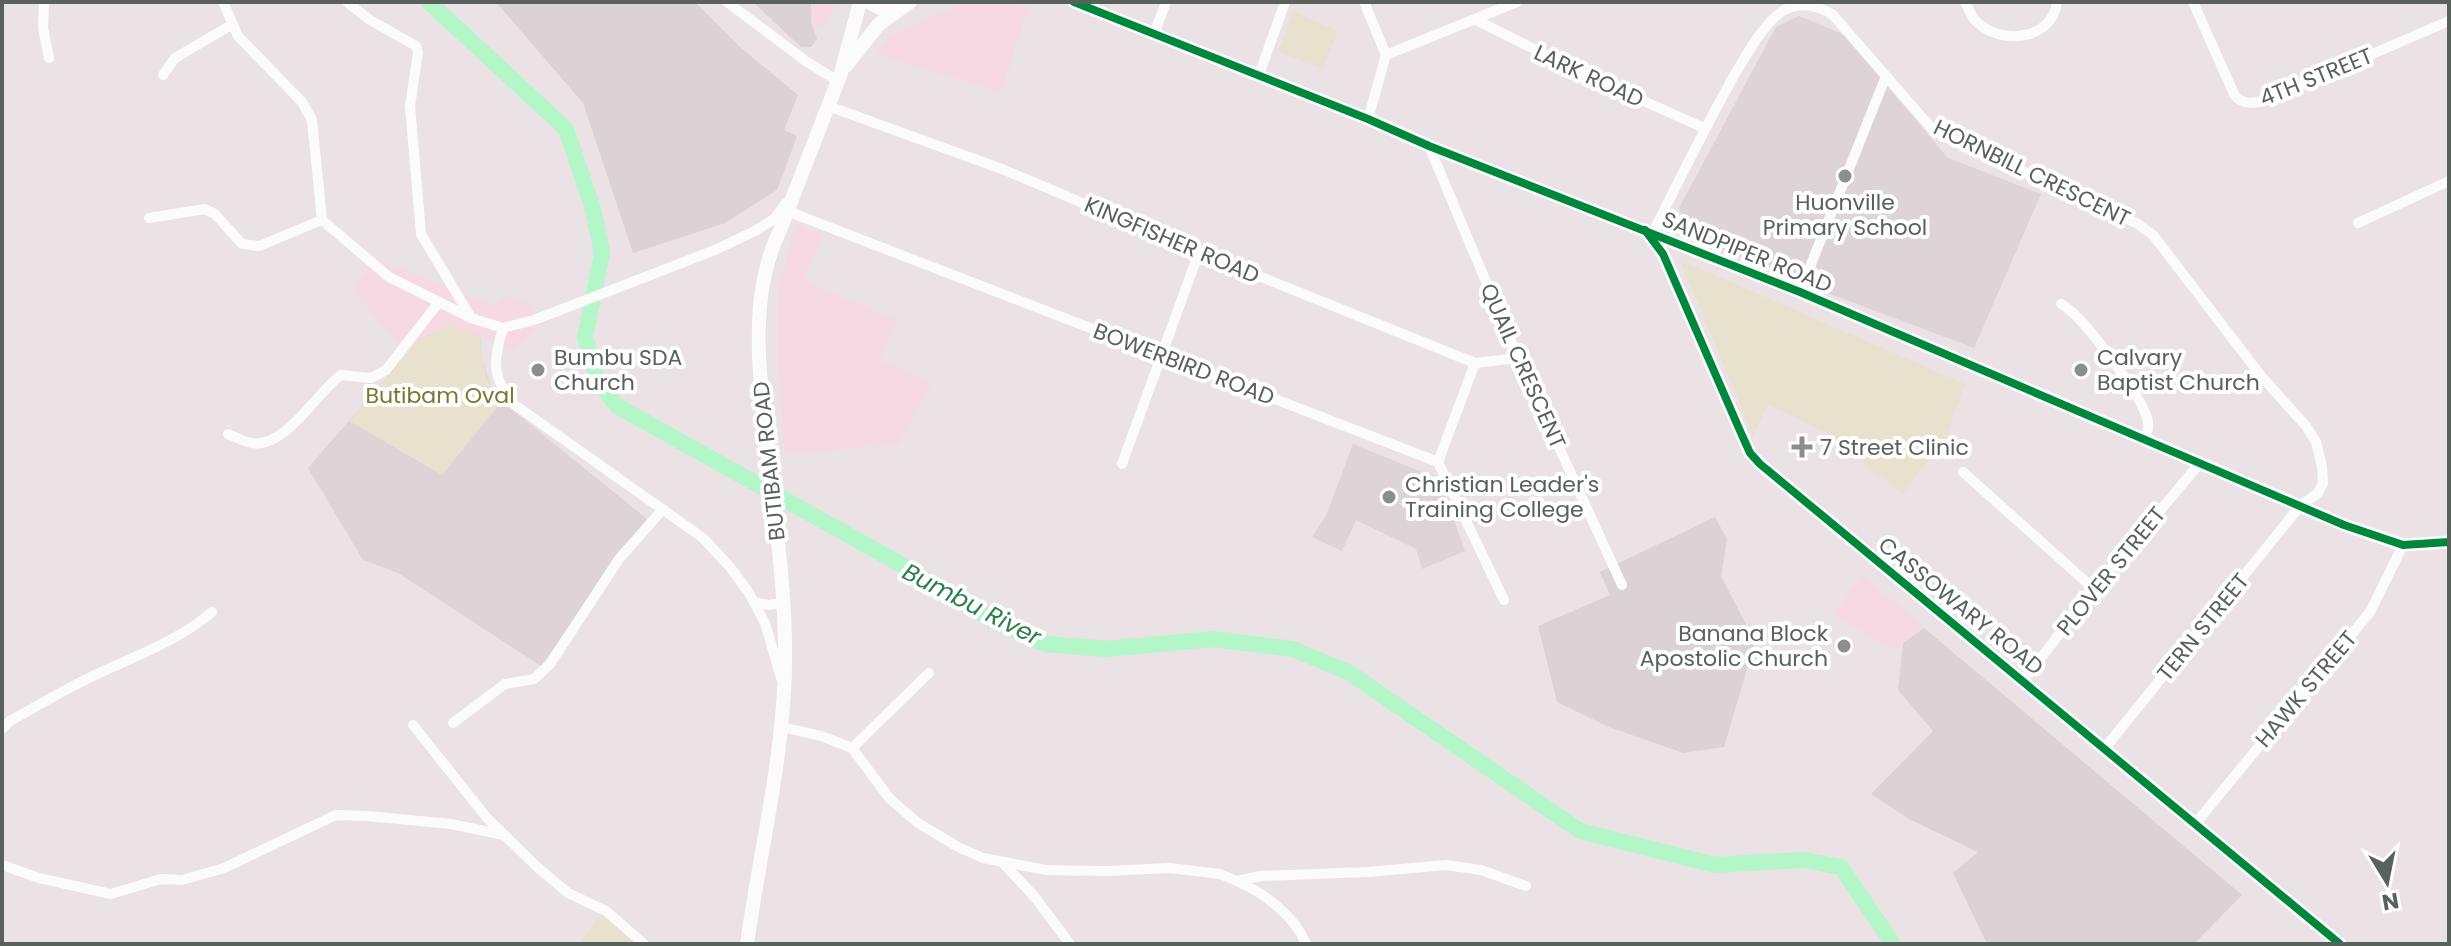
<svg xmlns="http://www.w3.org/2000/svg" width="2451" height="946" font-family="Poppins,sans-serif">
<rect width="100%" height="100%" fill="#eae2e5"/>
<g fill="#f6d9e3">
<path d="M 811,2 L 835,2 L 824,28 L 811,21 Z"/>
<path d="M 967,2 L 1016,2 L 1028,9 L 1001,92 L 876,54 L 889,36 Z"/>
<path d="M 797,223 L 822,235 L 803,281 L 897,320 L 879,360 L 932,383 L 898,444 L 785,454 L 778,362 L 779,283 Z"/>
<path d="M 374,258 L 494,306 L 509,296 L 531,305 L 539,326 L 512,351 L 480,335 L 420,339 L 408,353 L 353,291 Z"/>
<path d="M 1862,574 L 1924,628 L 1893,649 L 1834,615 Z"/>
</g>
<g fill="#dad2d4">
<path d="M 496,2 L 695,2 L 741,48 L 798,95 L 784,130 L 797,136 L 777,190 L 725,223 L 633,253 L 583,103 Z"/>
<path d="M 753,2 L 811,2 L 811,21 L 817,39 L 811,47 L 801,47 Z"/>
<path d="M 1715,517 L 1727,539 L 1721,576 L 1755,642 L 1724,747 L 1683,753 L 1609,727 L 1557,702 L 1538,626 L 1610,595 L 1600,572 Z"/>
<path d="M 1924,628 L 2242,895 L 2194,944 L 1987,944 L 1953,873 L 1978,852 L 1909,819 L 1871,794 L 1933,731 L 1898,690 L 1903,643 Z"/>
</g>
<g fill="#ded3d7">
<path d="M 1799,16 L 1843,34 L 1948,158 L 2041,194 L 1974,348 L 1798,282 L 1688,234 L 1679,208 L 1776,27 Z"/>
<path d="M 449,326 L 480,335 L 482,357 L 493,394 L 647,519 L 541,666 L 398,573 L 363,560 L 308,468 L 420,339 Z"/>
<path d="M 1353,444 L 1439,479 L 1465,551 L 1422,569 L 1416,549 L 1356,520 L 1342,551 L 1312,537 L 1326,516 Z"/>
</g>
<g fill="#e8e1cd">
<path d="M 1294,12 L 1338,31 L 1322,69 L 1278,51 Z"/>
<path d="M 1680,260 L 1965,384 L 1945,440 L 1902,494 L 1826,432 L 1768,405 L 1753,436 Z"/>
<path d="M 449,326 L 480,335 C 482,357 485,387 502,401 L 442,475 L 349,421 L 420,339 Z"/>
<path d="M 602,913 L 639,944 L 579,944 Z"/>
</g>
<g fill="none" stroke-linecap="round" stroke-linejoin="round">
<path stroke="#b3f6c7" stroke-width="16" d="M 429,2 L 566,129 L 593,209 L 602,253 L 585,337 L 597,379 L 617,406 L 911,570 L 996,622 L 1045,644 L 1108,649 L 1212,639 L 1293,649 L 1350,673 L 1580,831 L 1715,865 L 1804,860 L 1841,867 L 1893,944"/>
<g stroke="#fcfbfb" stroke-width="10">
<path d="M 44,2 L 43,28 L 49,58"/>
<path d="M 223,2 L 238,36 L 302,102 L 312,120 L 322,220 L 389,277 L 471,318 L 503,328 L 534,320 L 715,250 L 755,231 L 774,219 L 786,203"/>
<path d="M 347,2 L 370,20 L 416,46 L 418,52 L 410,106 L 421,234 L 470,316"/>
<path d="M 727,2 L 807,62 L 838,81"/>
<path d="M 1364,2 L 1386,55 L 1368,119"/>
<path d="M 1965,2 C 1969,9 1971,18 1978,23 C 2003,46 2053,39 2057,2"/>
<path d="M 2193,2 L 2234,94 C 2242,106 2255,104 2268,99 L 2449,21"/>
<path d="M 1476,20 L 1590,77 L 1704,128"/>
<path d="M 1154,34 L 1166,2"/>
<path d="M 1386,55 L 1517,2"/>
<path d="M 163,75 L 175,58 L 233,24"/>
<path d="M 1259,75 L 1285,2"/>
<path d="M 828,106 L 1002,169 L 1199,252 L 1475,363 L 1518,358"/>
<path d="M 1429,146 L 1518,358 L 1622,585"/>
<path d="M 787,211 L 1438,462 L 1504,600"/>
<path d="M 149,218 L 205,209 L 215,214 L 242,244 L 259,246 L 322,220"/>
<path d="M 2358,223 L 2449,181"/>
<path d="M 1653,232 C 1680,179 1706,125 1736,72 C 1748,53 1762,26 1781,12 C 1797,1 1818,5 1833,15 L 1933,130 L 2138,224 L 2153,235 L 2262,377 L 2306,426 L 2316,442 L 2322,466 L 2323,483 L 2318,493 L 2300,506 L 2105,748"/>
<path d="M 1649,233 L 1663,254 L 1741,433 L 1750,453 L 1760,464 L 2340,944"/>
<path d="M 1800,292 L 1886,76"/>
<path d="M 2061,304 C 2083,315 2137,391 2146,415 C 2150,423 2148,431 2145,440"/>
<path d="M 503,328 C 493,360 491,378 515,405 L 703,538 L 730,567 L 749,593 L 765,623 L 781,678"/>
<path d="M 228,434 C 236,437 244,442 252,443 C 285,449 318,391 341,375 L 371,378 L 386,370 L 439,302"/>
<path d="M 1438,462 L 1475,363"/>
<path d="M 1122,464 L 1199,252"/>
<path d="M 1963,472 L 2094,589"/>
<path d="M 754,602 L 768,605 L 784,603"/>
<path d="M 2024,680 L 2094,589 L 2200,463"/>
<path d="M 453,723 L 505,684 L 534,679 L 550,664 L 619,559 L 663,509"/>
<path d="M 413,725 L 487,818 L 536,866 L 568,893 L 606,911 L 644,944"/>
<path d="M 782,727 L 821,736 L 852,748 L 890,799 L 918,823 L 958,847 L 983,858 L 1046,870 L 1105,871 L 1170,868 L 1220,874 L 1237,881 L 1260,876 L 1368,872 L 1446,865 L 1481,870 L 1526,886"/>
<path d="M 2,729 L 10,721 C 34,708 57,694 81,682 C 126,659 173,645 212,612"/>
<path d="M 852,748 L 929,673"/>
<path d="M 2195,824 L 2370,612 L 2403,545"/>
<path d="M 1002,862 L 1034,896 L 1070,944"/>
<path d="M 2,865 L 39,878 L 111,894 L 161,879 L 182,880 L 224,868 L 336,815 L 367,816 L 451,824 L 504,835"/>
<path d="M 1239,882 C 1265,894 1295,916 1306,944"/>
</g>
<path stroke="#fcfbfb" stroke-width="12" d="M 1074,2 L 1368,119 L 1429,146 L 1800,292 L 2344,525 L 2403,545 L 2449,542"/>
<g stroke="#fcfbfb" stroke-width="14">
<path d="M 869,2 L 884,10 L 899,9"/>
<path d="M 846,66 L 879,24 L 910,2"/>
<path d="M 747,944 C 760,850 784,757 785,662 C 786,591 775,520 768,450 C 760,377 747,298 780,230 L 841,73 L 860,2"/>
</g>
<g stroke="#fff" stroke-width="13">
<g id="cycleway">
<path d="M 1074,2 L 1368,119 L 1429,146 L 1800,292 L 2344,525 L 2403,545 L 2449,542"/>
<path d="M 1645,230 L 1663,254 L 1741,433 L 1750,453 L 1760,464 L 2340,944"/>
</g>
</g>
<use href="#cycleway" stroke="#00873e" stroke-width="8"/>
</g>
<g fill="#8b8e8c" stroke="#fff" stroke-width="3">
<circle cx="1845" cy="176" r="8"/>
<circle cx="538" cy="370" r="8"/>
<circle cx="2081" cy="370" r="8"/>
<path d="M1798 435h8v8h8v8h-8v8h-8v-8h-8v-8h8z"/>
<circle cx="1389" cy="497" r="8"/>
<circle cx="1844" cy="646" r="8"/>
</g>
<g text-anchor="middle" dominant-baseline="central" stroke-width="8" stroke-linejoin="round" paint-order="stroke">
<g font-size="22" fill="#58615c" stroke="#fff">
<text transform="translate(1589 76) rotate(25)">LARK ROAD</text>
<text transform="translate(2316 77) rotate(-22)">4TH STREET</text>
<text transform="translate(2032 173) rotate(26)">HORNBILL CRESCENT</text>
<text transform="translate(1172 240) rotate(23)">KINGFISHER ROAD</text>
<text transform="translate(1747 252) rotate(22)">SANDPIPER ROAD</text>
<text transform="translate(1184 364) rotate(21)">BOWERBIRD ROAD</text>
<text transform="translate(1523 366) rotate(66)">QUAIL CRESCENT</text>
<text transform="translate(769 461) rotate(-96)">BUTIBAM ROAD</text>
<text transform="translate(2111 571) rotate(-51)">PLOVER STREET</text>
<text transform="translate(1961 606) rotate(39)">CASSOWARY ROAD</text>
<text transform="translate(2203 627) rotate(-51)">TERN STREET</text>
<text transform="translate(2306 689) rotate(-50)">HAWK STREET</text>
</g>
<g font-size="22" fill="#58615c" stroke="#fff" text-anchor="start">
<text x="1845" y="202" text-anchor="middle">Huonville<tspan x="1845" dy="25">Primary School</tspan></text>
<text x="554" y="357">Bumbu SDA<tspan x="554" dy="25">Church</tspan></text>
<text x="2097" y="357">Calvary<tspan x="2097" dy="25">Baptist Church</tspan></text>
<text x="1820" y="447">7 Street Clinic</text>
<text x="1405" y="484">Christian Leader's<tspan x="1405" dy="25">Training College</tspan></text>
<text x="1828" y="633" text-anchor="end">Banana Block<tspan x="1828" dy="25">Apostolic Church</tspan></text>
</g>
<g font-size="22" fill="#7c752d" stroke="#fff">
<text x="440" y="395">Butibam Oval</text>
</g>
<g font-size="24" font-style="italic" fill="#297f49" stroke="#fff">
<text transform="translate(972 604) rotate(27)">Bumbu River</text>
</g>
</g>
<rect width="2451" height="946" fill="none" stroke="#58615c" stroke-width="8"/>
<g transform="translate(2387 882) rotate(170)" stroke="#ffffff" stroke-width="6" paint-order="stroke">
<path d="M0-6L14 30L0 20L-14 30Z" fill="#58615c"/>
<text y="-12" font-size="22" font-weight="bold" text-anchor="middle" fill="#58615c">N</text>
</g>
</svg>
